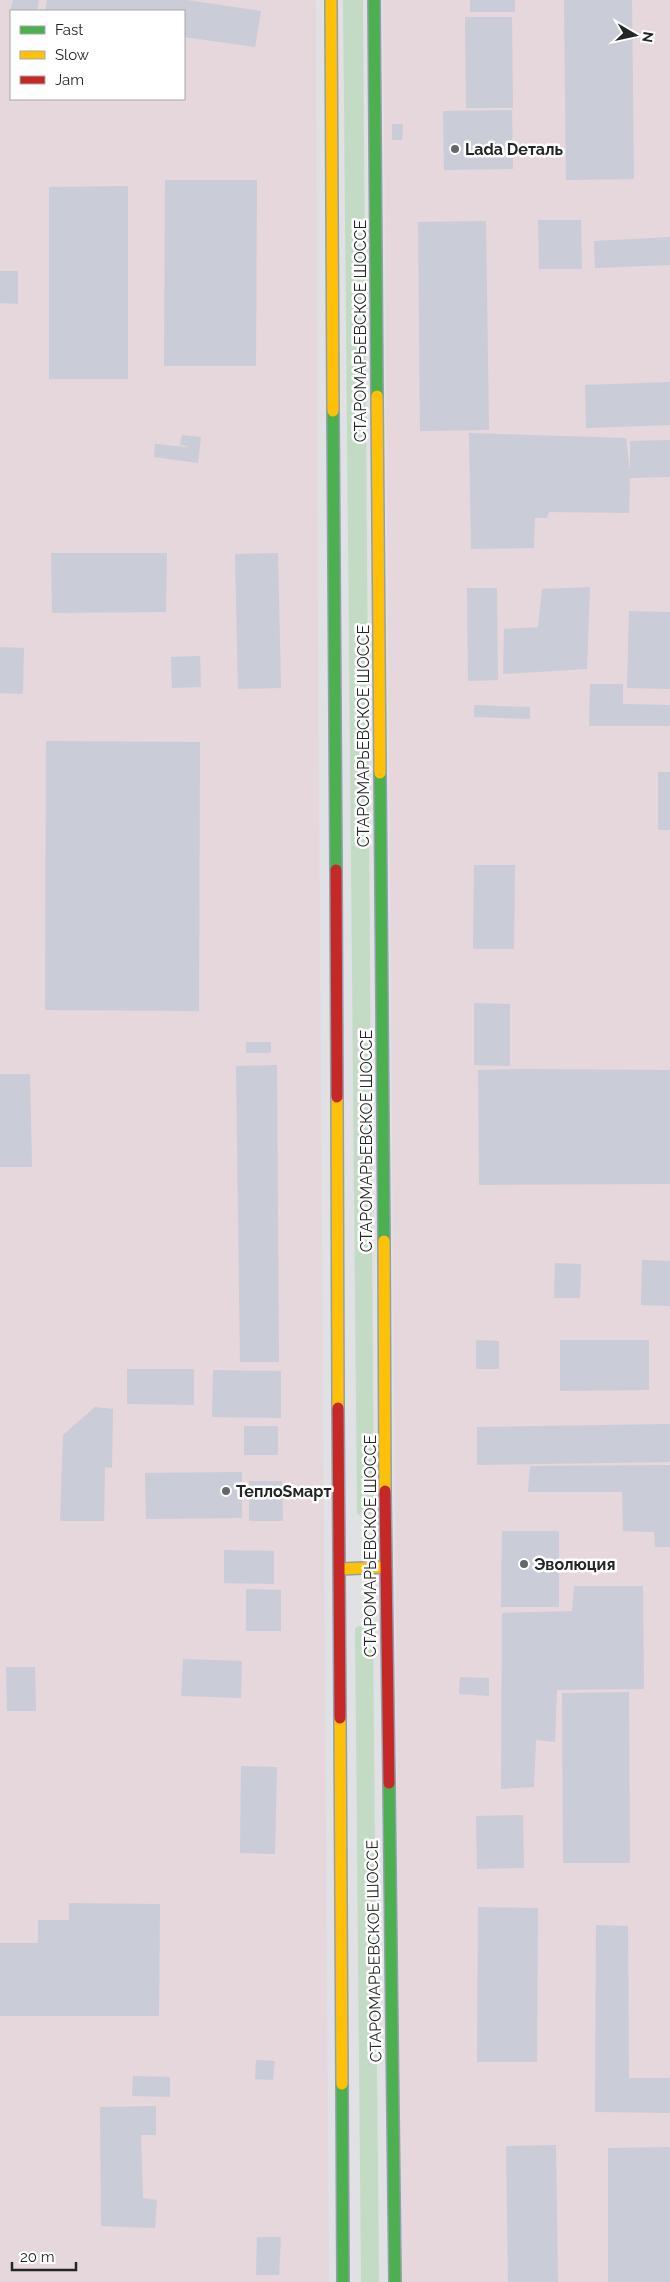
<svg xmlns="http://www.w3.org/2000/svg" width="670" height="2282" font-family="Raleway,sans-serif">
<rect width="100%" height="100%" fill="#e0e1e4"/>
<g fill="#e5d7db" fill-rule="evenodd">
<path d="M 0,0 L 316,0 L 318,641 L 329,2282 L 0,2282 ZM 11,11 L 184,11 L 184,99 L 11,99 Z"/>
<path d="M 383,0 L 670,0 L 670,2282 L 401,2282 Z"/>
</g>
<g fill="#c3dbc4">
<path d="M 343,0 L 363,0 L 374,1513 L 361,1516 L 357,1513 Z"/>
<path d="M 370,1625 L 373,1628 L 379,2282 L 361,2282 L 355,1628 L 359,1626 Z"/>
</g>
<g fill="#caccd7">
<path d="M 13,0 L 39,0 L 37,11 L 10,11 Z"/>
<path d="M 47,0 L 187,0 L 261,11 L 255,47 L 184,37 L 184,11 L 45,11 Z"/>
<rect x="470" y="0" width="45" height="12"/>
<path d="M 564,0 L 632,0 L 634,179 L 566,180 Z"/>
<path d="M 465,17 L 512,17 L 513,108 L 466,108 Z"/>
<path d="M 512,110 L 513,169 L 444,170 L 443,111 Z"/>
<path d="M 392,124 L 403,124 L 402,140 L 392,140 Z"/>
<path d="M 165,180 L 257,180 L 256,366 L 164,366 Z"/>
<path d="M 128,186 L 128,379 L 49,379 L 49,187 Z"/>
<path d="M 538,220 L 581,220 L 582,269 L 539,269 Z"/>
<path d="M 486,221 L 489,430 L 420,431 L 418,222 Z"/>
<path d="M 670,237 L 670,265 L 595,268 L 594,241 Z"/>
<path d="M 0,271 L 18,271 L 18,304 L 0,303 Z"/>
<path d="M 670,382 L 670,425 L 586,428 L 585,385 Z"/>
<path d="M 469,433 L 626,438 L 630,471 L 630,441 L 670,440 L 670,477 L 630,478 L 629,513 L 549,512 L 547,518 L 535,518 L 534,548 L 471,549 Z"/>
<path d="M 182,435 L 201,437 L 198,463 L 154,457 L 155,444 L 186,447 L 186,452 L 187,446 L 180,445 Z"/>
<path d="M 51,553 L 167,553 L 166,612 L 52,613 Z"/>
<path d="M 278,553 L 281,688 L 238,689 L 235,554 Z"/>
<path d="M 590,587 L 587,669 L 503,674 L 504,629 L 538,627 L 542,589 Z"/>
<path d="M 467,588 L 497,588 L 498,680 L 468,681 Z"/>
<path d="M 629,611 L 670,612 L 670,689 L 627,688 Z"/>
<path d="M 0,647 L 24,648 L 23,694 L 0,693 Z"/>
<path d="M 200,656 L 201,687 L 172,688 L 171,657 Z"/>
<path d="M 590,684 L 623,684 L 623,704 L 670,705 L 670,726 L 589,726 Z"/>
<path d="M 474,705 L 530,707 L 530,719 L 474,717 Z"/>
<path d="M 46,741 L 200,742 L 199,1011 L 45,1010 Z"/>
<rect x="658" y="772" width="12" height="58"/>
<path d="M 474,865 L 515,865 L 514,949 L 473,949 Z"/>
<path d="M 474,1003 L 510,1004 L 510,1066 L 474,1065 Z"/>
<rect x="246" y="1042" width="25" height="11"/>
<path d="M 277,1065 L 279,1362 L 240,1362 L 236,1066 Z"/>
<path d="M 524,1069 L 670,1070 L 670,1184 L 479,1185 L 478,1070 Z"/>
<path d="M 0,1074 L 30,1074 L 32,1167 L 0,1167 Z"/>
<path d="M 642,1260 L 670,1261 L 670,1306 L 641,1305 Z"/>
<path d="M 555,1263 L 581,1264 L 580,1298 L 554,1298 Z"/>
<path d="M 476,1340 L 499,1341 L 499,1369 L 476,1369 Z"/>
<path d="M 560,1340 L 649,1340 L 649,1390 L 560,1391 Z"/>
<path d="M 127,1369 L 194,1369 L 194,1405 L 127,1404 Z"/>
<path d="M 213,1370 L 281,1371 L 281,1418 L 212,1417 Z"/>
<path d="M 95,1407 L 113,1409 L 112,1468 L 105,1467 L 104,1521 L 60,1521 L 63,1435 Z"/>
<path d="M 670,1424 L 670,1462 L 477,1465 L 477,1427 Z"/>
<rect x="244" y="1426" width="34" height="29"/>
<path d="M 670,1465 L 670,1547 L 655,1547 L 654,1532 L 623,1531 L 622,1492 L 528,1492 L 530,1466 Z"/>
<path d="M 242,1472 L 242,1518 L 146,1519 L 145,1473 Z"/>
<path d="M 249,1481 L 282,1481 L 283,1521 L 249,1521 Z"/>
<path d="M 502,1531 L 559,1531 L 559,1607 L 501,1607 Z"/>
<path d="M 224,1550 L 274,1551 L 274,1584 L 224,1583 Z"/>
<path d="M 574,1586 L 643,1586 L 644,1689 L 557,1690 L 555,1742 L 536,1740 L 534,1787 L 501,1789 L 502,1613 L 572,1611 Z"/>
<path d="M 246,1589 L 281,1590 L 281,1631 L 246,1631 Z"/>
<path d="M 183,1659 L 242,1661 L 241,1698 L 181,1696 Z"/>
<path d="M 6,1667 L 35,1667 L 36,1711 L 7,1711 Z"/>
<path d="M 460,1677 L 489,1678 L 489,1696 L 459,1694 Z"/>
<path d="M 629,1692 L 630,1863 L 563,1863 L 562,1693 Z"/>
<path d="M 241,1766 L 277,1767 L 275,1854 L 240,1853 Z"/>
<path d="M 523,1815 L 524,1868 L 477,1869 L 476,1816 Z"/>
<path d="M 69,1903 L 160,1904 L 159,2016 L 0,2016 L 0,1943 L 38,1943 L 38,1920 L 69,1920 Z"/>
<path d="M 478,1907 L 538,1908 L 537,2062 L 477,2062 Z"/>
<path d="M 596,1925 L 628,1926 L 629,2078 L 670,2078 L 670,2113 L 595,2112 Z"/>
<path d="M 256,2060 L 275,2061 L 273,2080 L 255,2079 Z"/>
<path d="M 133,2076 L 170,2077 L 170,2097 L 132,2096 Z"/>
<path d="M 156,2106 L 156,2135 L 141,2135 L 143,2198 L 157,2200 L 155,2228 L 101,2226 L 100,2107 Z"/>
<path d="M 556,2145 L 558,2282 L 508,2282 L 506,2146 Z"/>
<path d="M 670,2147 L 670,2282 L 608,2282 L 608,2148 Z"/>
<path d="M 257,2237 L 281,2237 L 279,2275 L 256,2275 Z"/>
</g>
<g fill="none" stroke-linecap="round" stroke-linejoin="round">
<g stroke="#939fac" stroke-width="14">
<g id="fast">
<path d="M 374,0 L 377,396"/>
<path d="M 333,411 L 336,870"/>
<path d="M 380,773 L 384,1241"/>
<path d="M 389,1783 L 395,2282"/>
<path d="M 342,2084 L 343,2282"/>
</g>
</g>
<g stroke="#939fac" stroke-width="14">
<g id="slow">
<path d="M 331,0 L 333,411"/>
<path d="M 377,396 L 380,773"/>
<path d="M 337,1097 L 338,1408"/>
<path d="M 384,1241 L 385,1491"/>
<path d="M 340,1569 L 386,1567"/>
<path d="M 340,1718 L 342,2084"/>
</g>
</g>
<g stroke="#939fac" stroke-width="14">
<g id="jam">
<path d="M 336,870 L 337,1097"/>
<path d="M 338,1408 L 340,1718"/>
<path d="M 385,1491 L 389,1783"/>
</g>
</g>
<use href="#fast" stroke="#4caf50" stroke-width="11"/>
<use href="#slow" stroke="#ffc107" stroke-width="11"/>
<use href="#jam" stroke="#c62828" stroke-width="11"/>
</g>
<g fill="#666769" stroke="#fff" stroke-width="2">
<circle cx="455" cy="149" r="5"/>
<circle cx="226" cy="1491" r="5"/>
<circle cx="524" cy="1564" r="5"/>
</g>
<g text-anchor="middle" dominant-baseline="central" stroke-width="5" stroke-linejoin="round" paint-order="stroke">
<g font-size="16" font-weight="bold" fill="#242527" stroke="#fff" text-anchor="start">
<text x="465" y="149">Lada Dеталь</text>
<text x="236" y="1491">ТеплоSмарт</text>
<text x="534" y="1564">Эволюция</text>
</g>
<g font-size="16" fill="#242527" stroke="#fff">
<text transform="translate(360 331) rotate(-90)">СТАРОМАРЬЕВСКОЕ ШОССЕ</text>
<text transform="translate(363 736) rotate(-90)">СТАРОМАРЬЕВСКОЕ ШОССЕ</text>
<text transform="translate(366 1141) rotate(-90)">СТАРОМАРЬЕВСКОЕ ШОССЕ</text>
<text transform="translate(370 1546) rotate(-90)">СТАРОМАРЬЕВСКОЕ ШОССЕ</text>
<text transform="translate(374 1951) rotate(-91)">СТАРОМАРЬЕВСКОЕ ШОССЕ</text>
</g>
</g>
<rect x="10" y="10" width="175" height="90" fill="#ffffff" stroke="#a7a8a9"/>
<rect x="20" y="26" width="25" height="8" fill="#4caf50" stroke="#a7a8a9"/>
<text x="55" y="35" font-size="15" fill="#242527">Fast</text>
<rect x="20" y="51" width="25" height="8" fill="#ffc107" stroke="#a7a8a9"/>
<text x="55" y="60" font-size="15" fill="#242527">Slow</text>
<rect x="20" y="76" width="25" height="8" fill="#c62828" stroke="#a7a8a9"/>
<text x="55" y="85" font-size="15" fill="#242527">Jam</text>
<g transform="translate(635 35) rotate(99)" stroke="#ffffff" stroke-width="4" paint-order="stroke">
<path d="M0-4L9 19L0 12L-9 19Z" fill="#242527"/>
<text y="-8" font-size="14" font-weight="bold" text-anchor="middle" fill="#242527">N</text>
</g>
<path d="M12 2262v8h64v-8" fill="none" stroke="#242527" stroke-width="2.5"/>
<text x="20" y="2262" font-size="15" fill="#242527" stroke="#ffffff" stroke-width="4" paint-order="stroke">20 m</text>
</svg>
